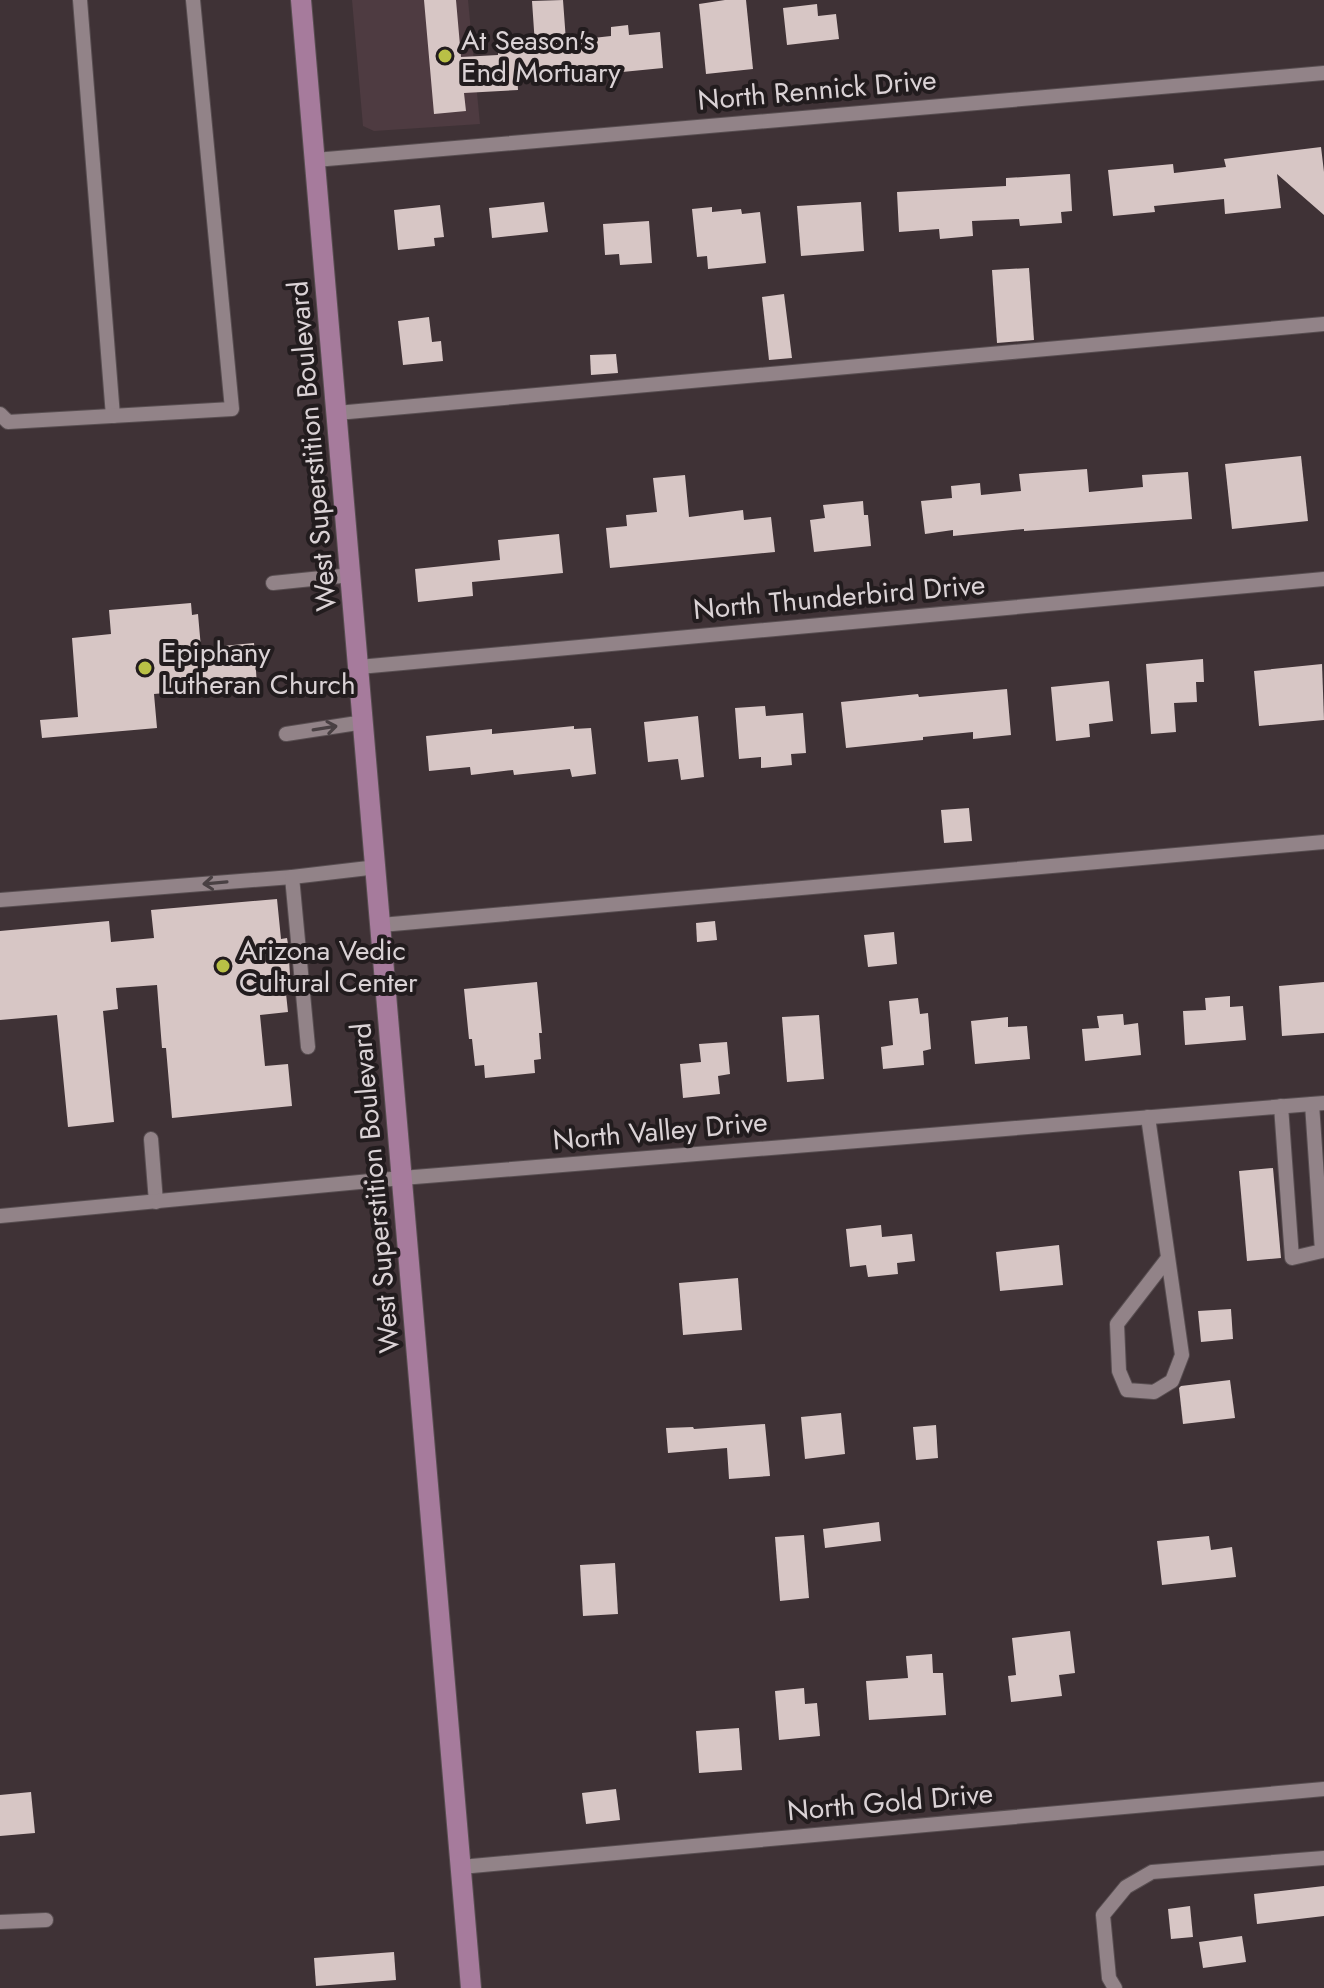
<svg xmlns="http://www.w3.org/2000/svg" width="1324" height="1988" font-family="Jost,sans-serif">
<rect width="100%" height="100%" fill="#3f3236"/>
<path fill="#4e3b41" d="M 352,0 L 468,0 L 480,124 L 374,131 L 363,126 Z"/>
<g fill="#d7c6c5">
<path d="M 424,0 L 456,0 L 461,57 L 498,55 L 498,47 L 535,45 L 532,1 L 563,0 L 566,41 L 611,36 L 611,27 L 628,25 L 629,35 L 660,32 L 663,68 L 612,73 L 611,68 L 591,70 L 590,66 L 517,71 L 518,90 L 464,93 L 466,111 L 434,114 Z"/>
<path d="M 725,0 L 746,0 L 753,69 L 706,74 L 699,4 Z"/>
<path d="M 817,4 L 818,16 L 836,14 L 839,39 L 787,45 L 783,8 Z"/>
<path d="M 1321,147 L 1324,172 L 1324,215 L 1277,174 L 1281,208 L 1225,214 L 1224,199 L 1154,206 L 1155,212 L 1113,216 L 1108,170 L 1173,164 L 1174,173 L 1226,167 L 1224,159 Z"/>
<path d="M 1070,174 L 1072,211 L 1061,212 L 1062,223 L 1020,226 L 1019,219 L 972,221 L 973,236 L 940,239 L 939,229 L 899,232 L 897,192 L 1006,186 L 1006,178 Z"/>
<path d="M 544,202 L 548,232 L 492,238 L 489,208 Z"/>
<path d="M 861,202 L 864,251 L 801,256 L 797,206 Z"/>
<path d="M 440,205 L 444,237 L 434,238 L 435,246 L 398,250 L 394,210 Z"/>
<path d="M 712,207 L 712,212 L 741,209 L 742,214 L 760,212 L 766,263 L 708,269 L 707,256 L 697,257 L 692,209 Z"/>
<path d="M 649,221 L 652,263 L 620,265 L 619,254 L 605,255 L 603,224 Z"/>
<path d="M 1029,268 L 1034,340 L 997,343 L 992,270 Z"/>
<path d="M 784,294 L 792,358 L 769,360 L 762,297 Z"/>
<path d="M 429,317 L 432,342 L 441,341 L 443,361 L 403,365 L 398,321 Z"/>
<path d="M 616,354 L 618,373 L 591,375 L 590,355 Z"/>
<path d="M 1301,456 L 1308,521 L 1232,529 L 1225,464 Z"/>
<path d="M 1087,469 L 1089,492 L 1143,487 L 1142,475 L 1188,472 L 1192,519 L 1024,531 L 1024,529 L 953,536 L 953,530 L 925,534 L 921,501 L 952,498 L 951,486 L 980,483 L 981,495 L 1021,491 L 1019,474 Z"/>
<path d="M 685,475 L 689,517 L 743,510 L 744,520 L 771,517 L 775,552 L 610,568 L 606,528 L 627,526 L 626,515 L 657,512 L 653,478 Z"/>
<path d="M 863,501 L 864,515 L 868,515 L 871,546 L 814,552 L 810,520 L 825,518 L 823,505 Z"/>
<path d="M 559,534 L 563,573 L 472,582 L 473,596 L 418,602 L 415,569 L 500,560 L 498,540 Z"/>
<path d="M 191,603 L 192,615 L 198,614 L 201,648 L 254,643 L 257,685 L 154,694 L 157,728 L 42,738 L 40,720 L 78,717 L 72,638 L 111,634 L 109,610 Z"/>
<path d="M 1203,659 L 1204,682 L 1196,682 L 1197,702 L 1174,703 L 1176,732 L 1151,734 L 1146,664 Z"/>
<path d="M 1322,664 L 1324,720 L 1259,726 L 1254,671 Z"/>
<path d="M 1109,681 L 1113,721 L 1089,724 L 1090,737 L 1056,741 L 1051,687 Z"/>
<path d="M 1007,689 L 1011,735 L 973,739 L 973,732 L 923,737 L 923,740 L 846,748 L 841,702 L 918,694 L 919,697 Z"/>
<path d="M 765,706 L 766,716 L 803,713 L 806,753 L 791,754 L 792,765 L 761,768 L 761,757 L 739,759 L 735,708 Z"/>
<path d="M 698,716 L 704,777 L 681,780 L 678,759 L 648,762 L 644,722 Z"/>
<path d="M 574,726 L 574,729 L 591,728 L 596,774 L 572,777 L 570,769 L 514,775 L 513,770 L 471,775 L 470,767 L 429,771 L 426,736 L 492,729 L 492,734 Z"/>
<path d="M 969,808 L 972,841 L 944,843 L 941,810 Z"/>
<path d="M 277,899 L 281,939 L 287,938 L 288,944 L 290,975 L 284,975 L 288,1012 L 260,1015 L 265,1066 L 288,1064 L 292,1106 L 172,1118 L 166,1048 L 162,1048 L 157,985 L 116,988 L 118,1009 L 103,1011 L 114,1122 L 68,1127 L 57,1015 L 0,1020 L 0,931 L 109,921 L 111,942 L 154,938 L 151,910 Z"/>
<path d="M 715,921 L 717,940 L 697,942 L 696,923 Z"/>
<path d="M 894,932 L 897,964 L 868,967 L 864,935 Z"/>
<path d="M 537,982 L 542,1033 L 539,1033 L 541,1059 L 534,1060 L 535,1073 L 485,1078 L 484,1065 L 475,1066 L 472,1039 L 469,1039 L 464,989 Z"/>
<path d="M 1324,982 L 1324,1033 L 1282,1036 L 1279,986 Z"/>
<path d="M 1230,996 L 1230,1007 L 1243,1006 L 1246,1040 L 1185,1045 L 1183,1011 L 1206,1010 L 1205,998 Z"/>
<path d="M 918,998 L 920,1014 L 928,1013 L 931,1049 L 923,1051 L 924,1065 L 883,1069 L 881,1047 L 893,1045 L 889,1001 Z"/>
<path d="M 1123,1014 L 1124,1025 L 1138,1023 L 1141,1055 L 1085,1061 L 1082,1029 L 1099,1028 L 1097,1016 Z"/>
<path d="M 819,1015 L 824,1079 L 787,1082 L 782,1017 Z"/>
<path d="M 1008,1017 L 1008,1027 L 1027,1026 L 1030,1059 L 975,1064 L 971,1021 Z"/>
<path d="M 727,1042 L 730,1074 L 718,1076 L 720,1094 L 683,1098 L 680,1064 L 701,1062 L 699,1044 Z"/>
<path d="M 1273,1168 L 1281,1258 L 1247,1261 L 1239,1171 Z"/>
<path d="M 881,1225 L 882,1237 L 912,1234 L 915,1261 L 897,1263 L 898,1274 L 868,1277 L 866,1265 L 850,1267 L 846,1229 Z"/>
<path d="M 1059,1245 L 1063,1285 L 1000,1291 L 996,1252 Z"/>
<path d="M 738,1278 L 742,1330 L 683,1335 L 679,1283 Z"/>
<path d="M 1231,1309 L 1233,1339 L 1201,1342 L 1198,1311 Z"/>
<path d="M 1230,1380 L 1235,1418 L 1183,1424 L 1179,1388 L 1181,1386 Z"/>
<path d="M 841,1413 L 845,1454 L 805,1459 L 801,1417 Z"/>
<path d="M 765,1424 L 770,1476 L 729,1479 L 727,1448 L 668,1453 L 666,1428 L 693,1427 L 694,1429 Z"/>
<path d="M 936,1425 L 938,1458 L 916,1460 L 913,1427 Z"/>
<path d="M 879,1522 L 881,1541 L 825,1548 L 823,1529 Z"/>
<path d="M 804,1535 L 809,1598 L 780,1601 L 775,1537 Z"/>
<path d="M 1209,1536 L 1211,1550 L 1232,1547 L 1236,1577 L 1162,1585 L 1157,1541 Z"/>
<path d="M 615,1563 L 618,1614 L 583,1616 L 580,1565 Z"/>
<path d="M 1070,1631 L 1075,1673 L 1059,1675 L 1062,1696 L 1011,1702 L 1008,1676 L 1016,1675 L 1012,1638 Z"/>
<path d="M 932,1654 L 933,1673 L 943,1673 L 946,1715 L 869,1720 L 866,1681 L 908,1678 L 906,1656 Z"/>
<path d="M 804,1688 L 805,1704 L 817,1703 L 820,1736 L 779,1740 L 775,1691 Z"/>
<path d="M 739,1728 L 742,1770 L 699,1773 L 696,1731 Z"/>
<path d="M 616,1789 L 620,1820 L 586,1824 L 582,1793 Z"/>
<path d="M 31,1792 L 35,1833 L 0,1836 L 0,1795 Z"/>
<path d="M 1324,1886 L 1324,1916 L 1257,1924 L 1254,1894 Z"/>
<path d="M 1190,1906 L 1193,1937 L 1171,1939 L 1168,1909 Z"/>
<path d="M 1242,1936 L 1246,1962 L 1203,1968 L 1199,1942 Z"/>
<path d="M 394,1952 L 396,1980 L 316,1986 L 314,1958 Z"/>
</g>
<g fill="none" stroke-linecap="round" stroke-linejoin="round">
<g stroke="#584e51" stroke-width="16">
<g id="minor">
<path d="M 80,0 L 113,416"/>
<path d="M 315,160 L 1324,73"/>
<path d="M 337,413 L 1324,324"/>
<path d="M 0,414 L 8,422 L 232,409 L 193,0"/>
<path d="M 273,583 L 351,575"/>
<path d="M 359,667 L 1324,579"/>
<path d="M 286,734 L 364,722"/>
<path d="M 0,900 L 292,877"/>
<path d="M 381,925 L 1324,842"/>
<path d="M 308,1047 L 292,877 L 377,867"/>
<path d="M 1281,1106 L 1292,1258 L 1322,1251 L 1312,1104"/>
<path d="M 1148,1117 L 1182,1355 L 1172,1381 L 1154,1392 L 1127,1390 L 1119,1371 L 1117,1324 L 1168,1258"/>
<path d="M 151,1139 L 156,1202"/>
<path d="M 0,1216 L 402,1178 L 1324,1103"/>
<path d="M 461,1867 L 1324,1789"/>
<path d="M 0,1922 L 46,1920"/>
<path d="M 1115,1988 L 1109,1978 L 1103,1915 L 1126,1887 L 1152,1872 L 1324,1858"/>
</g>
</g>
<g stroke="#584e51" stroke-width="22">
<path id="major" d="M 301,0 L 471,1988"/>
</g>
<use href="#minor" stroke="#928388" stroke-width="14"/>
<use href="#major" stroke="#a67b9c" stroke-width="20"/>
</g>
<defs><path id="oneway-shaft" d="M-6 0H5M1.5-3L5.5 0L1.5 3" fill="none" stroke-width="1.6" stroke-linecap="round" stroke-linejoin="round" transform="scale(2)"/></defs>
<g stroke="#494043">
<use href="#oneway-shaft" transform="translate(325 728) rotate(-9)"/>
<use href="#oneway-shaft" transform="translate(215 883) rotate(175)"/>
</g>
<g fill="#b9c046" stroke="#221c1e" stroke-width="3">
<circle cx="445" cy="56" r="8"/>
<circle cx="145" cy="668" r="8"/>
<circle cx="223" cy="966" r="8"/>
</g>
<g text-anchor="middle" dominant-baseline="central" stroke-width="8" stroke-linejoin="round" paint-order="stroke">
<g font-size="28" fill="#dad2d5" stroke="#221c1e" text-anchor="start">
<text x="461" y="40">At Season's<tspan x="461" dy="32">End Mortuary</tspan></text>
<text x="161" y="652">Epiphany<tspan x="161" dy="32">Lutheran Church</tspan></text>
<text x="239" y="950">Arizona Vedic<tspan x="239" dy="32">Cultural Center</tspan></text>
</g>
<g font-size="28" fill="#dad2d5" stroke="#221c1e">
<text transform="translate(817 90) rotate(-5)">North Rennick Drive</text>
<text transform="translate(312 446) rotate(-95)">West Superstition Boulevard</text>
<text transform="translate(839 597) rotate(-5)">North Thunderbird Drive</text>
<text transform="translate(660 1131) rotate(-5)">North Valley Drive</text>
<text transform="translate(375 1188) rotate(-95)">West Superstition Boulevard</text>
<text transform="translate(890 1802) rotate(-5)">North Gold Drive</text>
</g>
</g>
</svg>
